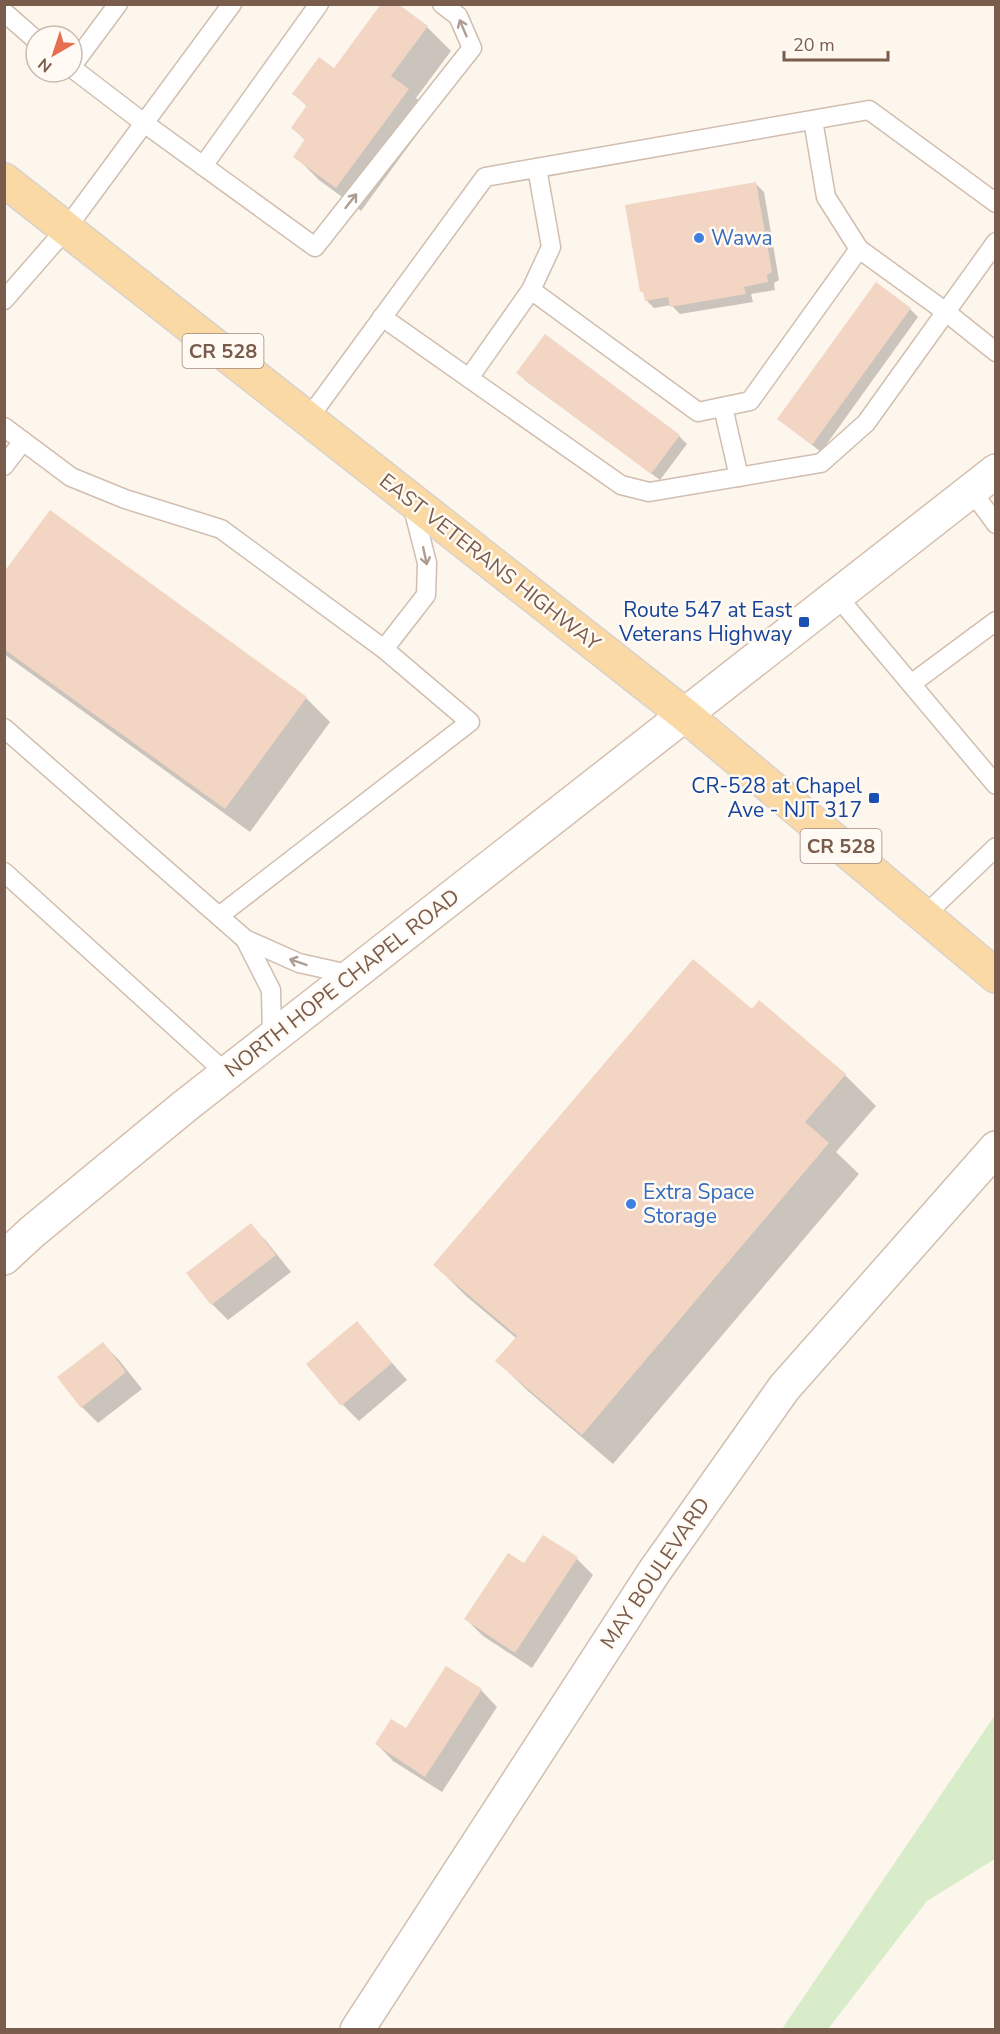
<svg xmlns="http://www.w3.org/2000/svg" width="1000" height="2034" font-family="'Nunito Sans',sans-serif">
<rect width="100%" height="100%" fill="#fdf6ec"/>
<path fill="#d8ecc9" d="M 995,1715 L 995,1859 L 927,1901 L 828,2029 L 782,2029 Z"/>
<g fill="#0003">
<path d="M 427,27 L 451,51 L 416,98 L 432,114 L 361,211 L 319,180 L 295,156 L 306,141 L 293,128 L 308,107 L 294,94 L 334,70 Z"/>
<path d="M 756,184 L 764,192 L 779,280 L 774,283 L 775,290 L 751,294 L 753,302 L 680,314 L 671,305 L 654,308 L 646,300 L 645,295 L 642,291 Z"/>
<path d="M 910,309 L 918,317 L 821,452 L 779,419 Z"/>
<path d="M 518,373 L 679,436 L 687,444 L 660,480 L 526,381 Z"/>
<path d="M 4,575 L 306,698 L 330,722 L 250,832 L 4,654 Z"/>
<path d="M 759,1002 L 845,1075 L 876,1106 L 836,1152 L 859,1174 L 613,1464 L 528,1391 L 497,1361 L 516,1338 L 466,1296 L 435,1265 L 752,1011 Z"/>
<path d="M 251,1225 L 267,1242 L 291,1272 L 228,1320 L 212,1304 Z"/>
<path d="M 357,1323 L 407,1380 L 359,1421 L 343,1405 Z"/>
<path d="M 103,1344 L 119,1360 L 142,1389 L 98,1423 L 82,1407 Z"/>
<path d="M 577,1559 L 593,1575 L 532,1668 L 483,1636 L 466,1619 L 525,1565 Z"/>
<path d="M 481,1690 L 497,1707 L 442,1792 L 393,1761 L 377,1744 Z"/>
</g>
<g fill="#f3d5c3">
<path d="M 381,4 L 398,4 L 428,26 L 391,76 L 409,89 L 336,188 L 293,157 L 305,139 L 291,128 L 307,105 L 292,94 L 319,57 L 334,68 Z"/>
<path d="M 756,182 L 772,272 L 767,275 L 768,282 L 744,287 L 746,294 L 670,307 L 668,297 L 645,301 L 643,291 L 640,292 L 625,205 Z"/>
<path d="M 876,282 L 911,308 L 812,445 L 777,419 Z"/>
<path d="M 545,334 L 680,435 L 651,474 L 516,373 Z"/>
<path d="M 50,510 L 307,697 L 225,809 L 4,649 L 4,572 Z"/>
<path d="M 693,959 L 752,1009 L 759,1000 L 846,1074 L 805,1122 L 829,1143 L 582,1435 L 495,1361 L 517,1336 L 433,1265 Z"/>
<path d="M 251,1223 L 276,1255 L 211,1305 L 186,1273 Z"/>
<path d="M 357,1321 L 392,1363 L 341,1406 L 306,1364 Z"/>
<path d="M 103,1342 L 126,1372 L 81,1408 L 57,1377 Z"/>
<path d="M 543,1535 L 578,1557 L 515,1653 L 464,1619 L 508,1553 L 524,1563 Z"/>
<path d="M 446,1666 L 482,1689 L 425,1777 L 375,1744 L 391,1719 L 406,1728 Z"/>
</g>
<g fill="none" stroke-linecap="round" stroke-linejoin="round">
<g stroke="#d1beb0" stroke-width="21">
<g id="service">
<path d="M 4,12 L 36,40"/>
<path d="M 72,66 L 118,4"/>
<path d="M 72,68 L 144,123 L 315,247 L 472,48 L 458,16 L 442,4"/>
<path d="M 813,120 L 826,197 L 859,249"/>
<path d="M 203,166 L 319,4"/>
<path d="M 531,290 L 551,247 L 537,168"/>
<path d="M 4,300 L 66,229 L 232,4"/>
<path d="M 382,317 L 621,485 L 649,492 L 821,463 L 866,423 L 996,242"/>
<path d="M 469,378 L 531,290 L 698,412 L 750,401 L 859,249 L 946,312 L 996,352"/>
<path d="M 723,407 L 739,477"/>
<path d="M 308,419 L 485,177 L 869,110 L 996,203"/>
<path d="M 4,427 L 71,477 L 125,499 L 221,529 L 384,649 L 470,722 L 219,916"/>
<path d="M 4,466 L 23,441"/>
<path d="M 971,490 L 996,524"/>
<path d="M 837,596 L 996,785"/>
<path d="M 384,649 L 426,595 L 427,563 L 412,504"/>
<path d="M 911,684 L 996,621"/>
<path d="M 4,728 L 245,939 L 299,963 L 353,975"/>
<path d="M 4,872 L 227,1074"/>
<path d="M 924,916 L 996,847"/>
<path d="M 245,939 L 271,990 L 272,1038"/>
</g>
</g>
<g stroke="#d1beb0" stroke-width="36">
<path id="minor" d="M 357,2030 L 654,1572 L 784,1388 L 996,1148"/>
</g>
<g stroke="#d6c0b0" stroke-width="36">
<path id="secondary" d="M 4,1258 L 32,1232 L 185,1106 L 996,471"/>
</g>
<g stroke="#dad1cd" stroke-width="36">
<path id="primary" d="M 4,180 L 685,715 L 996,976"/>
</g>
<use href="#service" stroke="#fff" stroke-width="18"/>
<use href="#minor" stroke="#fff" stroke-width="33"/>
<use href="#secondary" stroke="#fff" stroke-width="33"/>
<use href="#primary" stroke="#fbd9a5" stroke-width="33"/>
</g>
<defs><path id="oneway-shaft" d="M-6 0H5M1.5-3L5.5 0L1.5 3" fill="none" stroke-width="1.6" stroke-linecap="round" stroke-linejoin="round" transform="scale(1.5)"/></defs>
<g stroke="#af9d94">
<use href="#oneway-shaft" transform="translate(463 28) rotate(-113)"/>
<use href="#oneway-shaft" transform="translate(351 201) rotate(-52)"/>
<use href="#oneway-shaft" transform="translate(425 556) rotate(78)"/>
<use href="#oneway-shaft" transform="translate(298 962) rotate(-161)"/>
</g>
<g fill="#3f7fe0" stroke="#fffaf3" stroke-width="2">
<circle cx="699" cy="238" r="6"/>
<circle cx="631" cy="1204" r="6"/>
</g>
<g fill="#1a4fb4" stroke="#fffaf3" stroke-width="2">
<rect x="798" y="616" width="12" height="12" rx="3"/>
<rect x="868" y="792" width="12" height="12" rx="3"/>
</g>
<g text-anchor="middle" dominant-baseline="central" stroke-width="5" stroke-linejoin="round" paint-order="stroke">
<g fill="#fffaf3" stroke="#a28b7f" stroke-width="1.5">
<rect x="182.5" y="334" width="81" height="34" rx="4.5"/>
<rect x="800.5" y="829" width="81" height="34" rx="4.5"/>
</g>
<g font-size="20" font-weight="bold" fill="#7a5c4d">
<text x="223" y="351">CR 528</text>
<text x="841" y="846">CR 528</text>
</g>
<g font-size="21" fill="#366cbe" stroke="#fffaf3" text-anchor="start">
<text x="711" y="238">Wawa</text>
<text x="643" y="1192">Extra Space<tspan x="643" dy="24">Storage</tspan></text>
</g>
<g font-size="21" fill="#7a5c4d" stroke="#fffaf3">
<text transform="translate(490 562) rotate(38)">EAST VETERANS HIGHWAY</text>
<text transform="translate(342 983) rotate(-38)">NORTH HOPE CHAPEL ROAD</text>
<text transform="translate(655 1573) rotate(-56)">MAY BOULEVARD</text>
</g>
<g font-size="21" fill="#164399" stroke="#fffaf3" text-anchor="end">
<text x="792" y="610">Route 547 at East<tspan x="792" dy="24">Veterans Highway</tspan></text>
<text x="862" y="786">CR-528 at Chapel<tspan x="862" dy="24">Ave - NJT 317</tspan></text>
</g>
</g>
<rect width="1000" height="2034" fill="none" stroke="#7a5c4d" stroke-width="12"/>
<g transform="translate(54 54) rotate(219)"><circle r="28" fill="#fffaf3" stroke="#cabbb1" stroke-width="1.5"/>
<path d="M0-4.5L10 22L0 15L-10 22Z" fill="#e76f51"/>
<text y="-9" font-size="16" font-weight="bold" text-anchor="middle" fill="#7a5c4d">N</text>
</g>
<path d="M784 51v9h104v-9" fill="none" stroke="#7a5c4d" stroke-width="3"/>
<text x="793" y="51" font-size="18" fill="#7a5c4d" stroke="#fffaf3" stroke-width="4.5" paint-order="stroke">20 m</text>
</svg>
